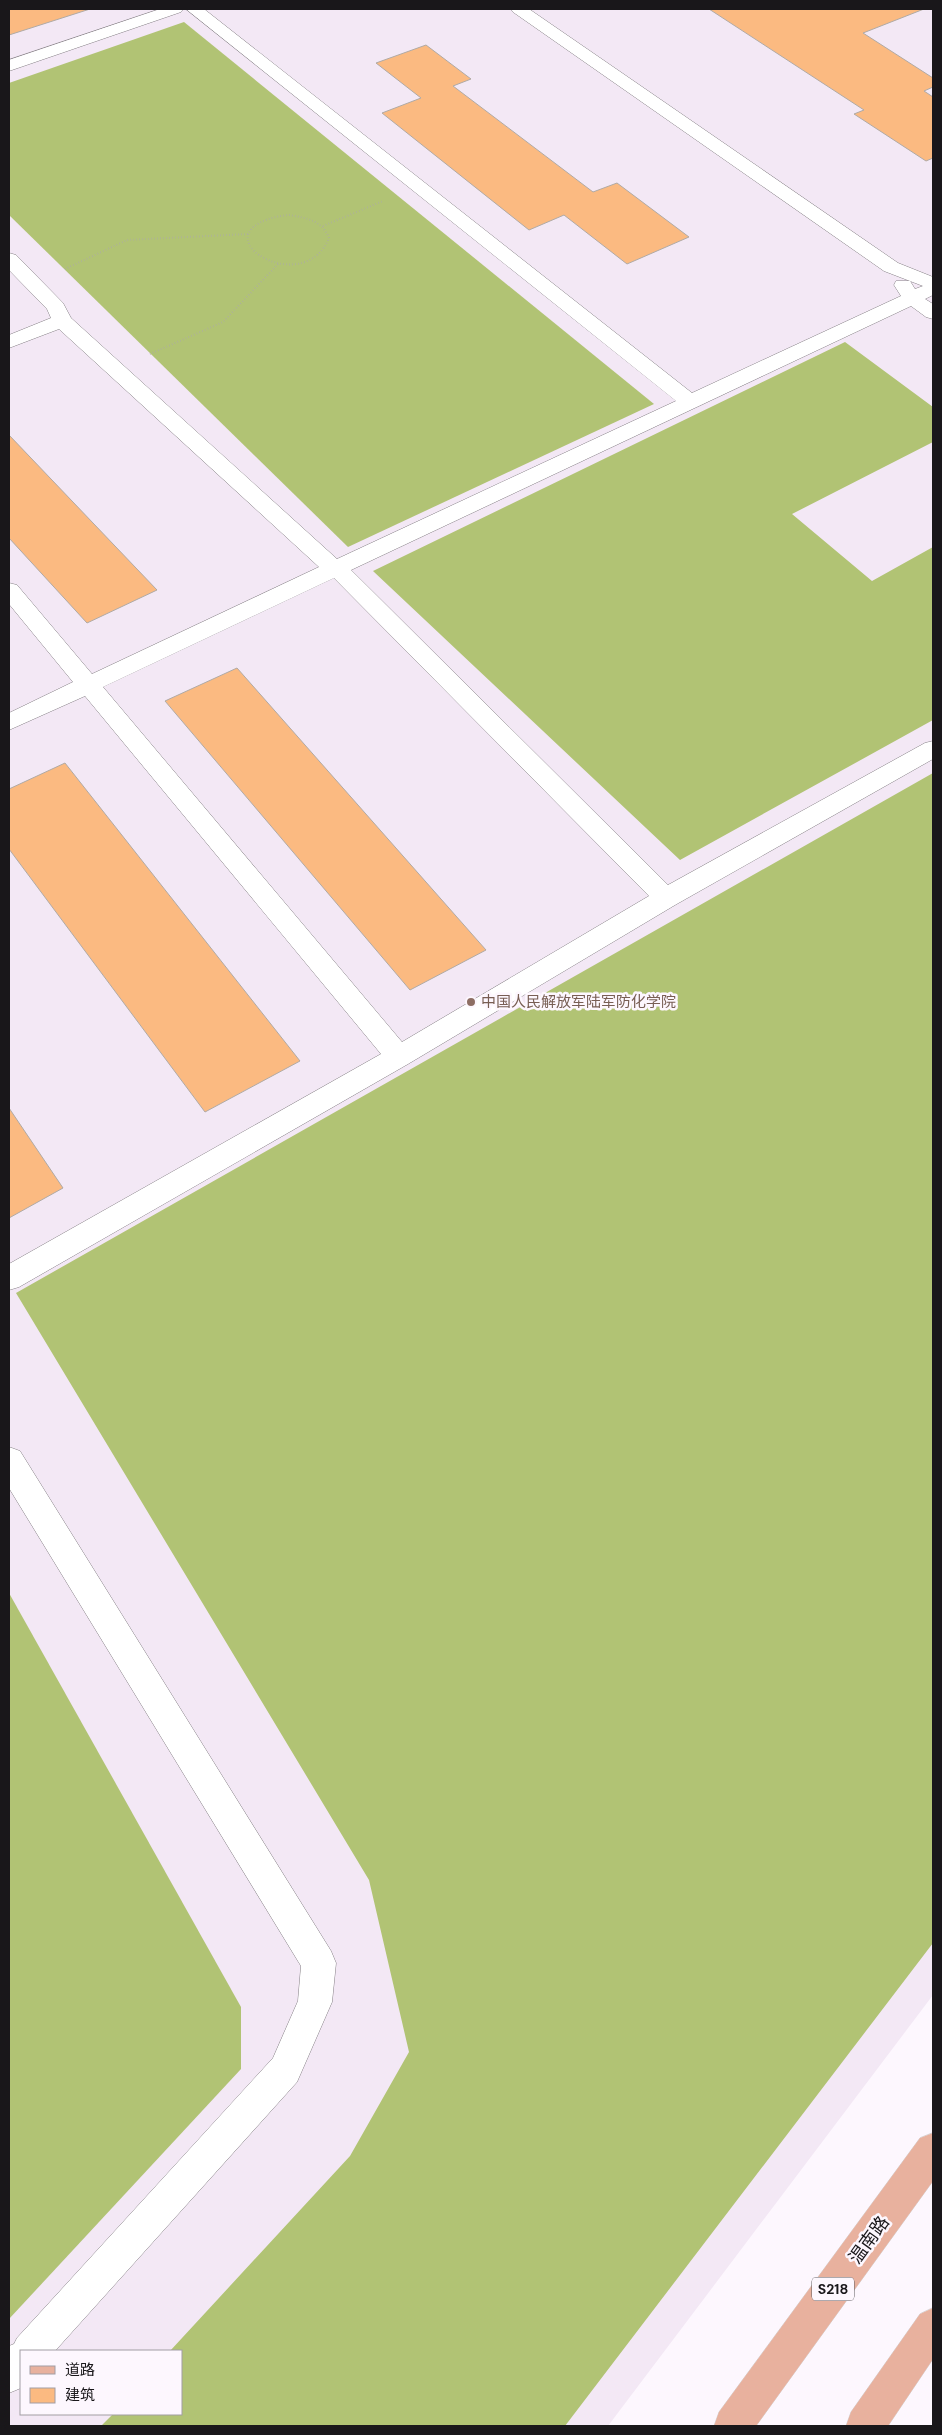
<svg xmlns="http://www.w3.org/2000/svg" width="942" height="2435" font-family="'DM Sans','Noto Sans SC',sans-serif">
<rect width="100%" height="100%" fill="#fdf7fe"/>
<path fill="#f3e8f5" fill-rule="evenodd" d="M 9,9 L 933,9 L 933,1995 L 608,2426 L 9,2426 ZM 21,2351 L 181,2351 L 181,2414 L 21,2414 Z"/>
<g fill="#b1c374">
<path d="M 184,22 L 654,404 L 348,547 L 9,215 L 9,83 Z"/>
<path d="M 845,342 L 933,407 L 933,442 L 792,514 L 872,581 L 933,547 L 933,720 L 680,860 L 373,571 Z"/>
<path d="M 933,773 L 933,1943 L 565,2426 L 101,2426 L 113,2414 L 181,2414 L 181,2351 L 170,2351 L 350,2156 L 409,2052 L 369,1880 L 16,1293 Z"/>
<path d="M 9,1593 L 241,2007 L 241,2069 L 9,2319 Z"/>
</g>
<g fill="#fbba81" stroke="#b0aaa5">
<path d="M 9,9 L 90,9 L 9,35 Z"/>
<path d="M 709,9 L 924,9 L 863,33 L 933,78 L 933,87 L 924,91 L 933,97 L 933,158 L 926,161 L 854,114 L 864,110 Z"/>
<path d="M 426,45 L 471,79 L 453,86 L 593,192 L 617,183 L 689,237 L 627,264 L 564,215 L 529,230 L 382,113 L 421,98 L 376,63 Z"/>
<path d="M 9,435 L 157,590 L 87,623 L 9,538 Z"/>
<path d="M 237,668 L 486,950 L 410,990 L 165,701 Z"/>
<path d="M 65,763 L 300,1061 L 205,1112 L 9,849 L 9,789 Z"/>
<path d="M 9,1108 L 63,1188 L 9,1218 Z"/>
</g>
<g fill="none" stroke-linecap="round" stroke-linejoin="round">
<g stroke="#858085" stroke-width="1">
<g id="minor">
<path d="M 160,9 L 183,9 L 181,12 L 9,71 L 9,60 Z"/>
<path d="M 186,9 L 204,9 L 692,393 L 901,296 L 894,285 L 896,281 L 910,281 L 915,289 L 923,286 L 884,271 L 513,12 L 511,9 L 529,9 L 898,263 L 933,277 L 933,295 L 925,299 L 933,304 L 933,319 L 926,317 L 911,306 L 351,570 L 668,885 L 925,743 L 933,741 L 933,759 L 675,905 L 408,1064 L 19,1287 L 9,1290 L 9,1264 L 381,1054 L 85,696 L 9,730 L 9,713 L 73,682 L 9,604 L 9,583 L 17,585 L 92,674 L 319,567 L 59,329 L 9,348 L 9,335 L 51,318 L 47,309 L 9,270 L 9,253 L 16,255 L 63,303 L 71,318 L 337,559 L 676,401 ZM 334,578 L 649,896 L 402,1042 L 103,687 Z"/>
<path d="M 9,1447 L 20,1451 L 331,1951 L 336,1963 L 332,2002 L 297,2082 L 55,2351 L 21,2351 L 21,2388 L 9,2393 L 9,2346 L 14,2344 L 17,2338 L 273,2058 L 298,2001 L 301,1966 L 9,1488 Z"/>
</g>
</g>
<g stroke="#d6d5d6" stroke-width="1">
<g id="major">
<path d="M 933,2133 L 933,2181 L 756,2426 L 714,2426 L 719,2412 L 920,2138 Z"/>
<path d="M 933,2308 L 933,2359 L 888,2426 L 846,2426 L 851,2412 L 920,2314 Z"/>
</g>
</g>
<g stroke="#aca7ad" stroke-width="2" stroke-dasharray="0.5 2.5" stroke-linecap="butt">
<path d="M 289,215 C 306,218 322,220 329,238 C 305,297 208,242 266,220 C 273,217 281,216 289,215 Z"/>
<path d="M 323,226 L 383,201"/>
<path d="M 65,269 L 127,240 L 248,234"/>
<path d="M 150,354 L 223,322 L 279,263"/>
</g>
<use href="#minor" fill="#fff" fill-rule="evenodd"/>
<use href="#major" fill="#e8b19e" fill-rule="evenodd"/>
</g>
<circle fill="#8d6e63" stroke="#fdf7fe" stroke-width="2" cx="471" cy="1002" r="5"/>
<g text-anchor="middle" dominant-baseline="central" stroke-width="5" stroke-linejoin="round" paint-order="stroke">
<rect fill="#fdf7fe" stroke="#5d5a5e" stroke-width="1" x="812" y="2277.5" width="42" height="23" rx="4"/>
<g font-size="14" font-weight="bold" fill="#19171a">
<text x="833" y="2289">S218</text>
</g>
<g font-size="15" fill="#785e54" stroke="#fdf7fe" text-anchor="start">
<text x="481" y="1002">中国人民解放军陆军防化学院</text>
</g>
<g font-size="18" fill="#19171a" stroke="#fdf7fe">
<text transform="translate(869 2240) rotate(-54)">温南路</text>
</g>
</g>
<rect width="942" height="2435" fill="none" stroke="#19171a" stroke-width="20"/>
<rect x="20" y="2350" width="162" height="65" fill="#fdf7fe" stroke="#a29da3"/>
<rect x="30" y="2366" width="25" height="8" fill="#e8b19e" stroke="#a29da3"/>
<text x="65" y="2375" font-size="15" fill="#19171a">道路</text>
<rect x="30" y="2388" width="25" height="15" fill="#fbba81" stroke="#a29da3"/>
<text x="65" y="2400" font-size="15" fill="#19171a">建筑</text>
</svg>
